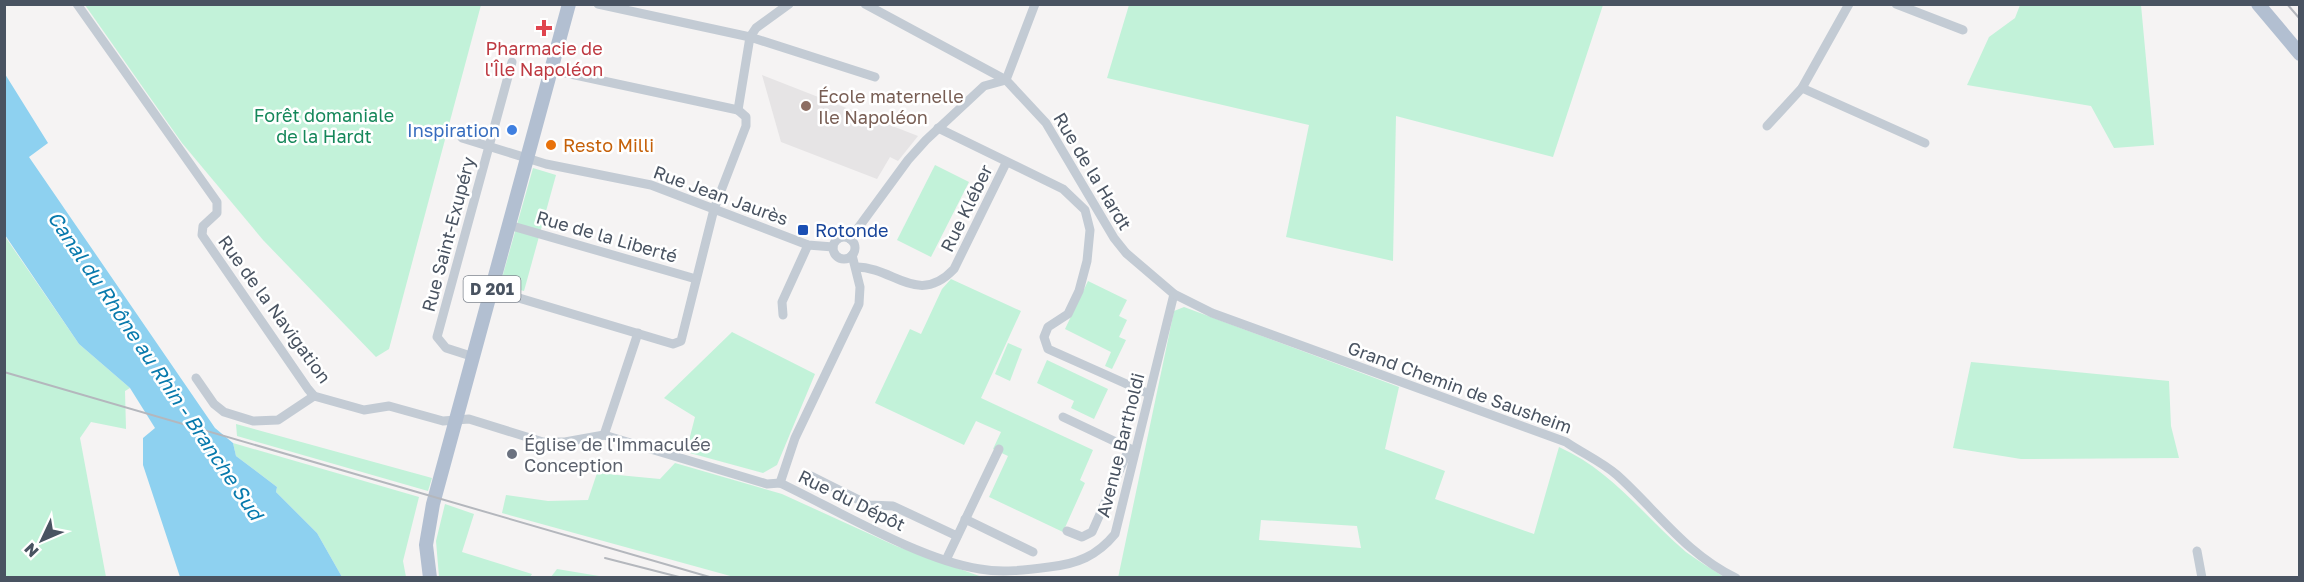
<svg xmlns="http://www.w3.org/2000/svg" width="2304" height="582" font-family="'Golos Text',sans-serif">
<rect width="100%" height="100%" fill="#f5f3f3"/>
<path fill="#e6e4e5" d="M 762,75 L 918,136 L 898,161 L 890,157 L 877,179 L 781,142 Z"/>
<g fill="#c2f2d9" fill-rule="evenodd">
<path d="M 85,5 L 481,5 L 389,349 L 376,357 L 263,240 L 182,143 Z"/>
<path d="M 1129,5 L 1129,4 L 1603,5 L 1553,157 L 1396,116 L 1393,261 L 1286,237 L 1309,125 L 1107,78 Z"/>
<path d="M 2020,5 L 2141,5 L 2154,145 L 2114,148 L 2091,106 L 1967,85 L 1989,37 L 2015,18 Z"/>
<path d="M 935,165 L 969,182 L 931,257 L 897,240 Z"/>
<path d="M 533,168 L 556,175 L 524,291 L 500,285 Z"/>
<path d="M 4,235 L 79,344 L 130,388 L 125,391 L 126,429 L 91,422 L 80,438 L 106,577 L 5,577 Z"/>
<path d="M 951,279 L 1021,311 L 981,398 L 1093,450 L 1080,480 L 1085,483 L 1063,532 L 989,497 L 1008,456 L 993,449 L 1001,432 L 976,421 L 964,445 L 875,403 L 910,329 L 921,334 L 942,289 Z"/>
<path d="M 1088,281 L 1127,300 L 1119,316 L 1127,320 L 1119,337 L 1126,340 L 1112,369 L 1105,366 L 1111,352 L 1065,329 Z"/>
<path d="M 1184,307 L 1399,387 L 1385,449 L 1445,471 L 1435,499 L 1534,534 L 1559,447 C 1611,470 1644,516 1686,552 C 1698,561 1712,569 1724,577 L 1118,578 L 1174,311 ZM 1261,520 L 1357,526 L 1361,548 L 1259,540 Z"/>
<path d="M 732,332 L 815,374 L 777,465 L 763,473 L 686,452 L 695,417 L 664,398 Z"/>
<path d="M 1008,343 L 1022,349 L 1010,381 L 995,374 Z"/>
<path d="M 1047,360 L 1108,389 L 1094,419 L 1071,408 L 1074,401 L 1037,383 Z"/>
<path d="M 1971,362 L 2169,381 L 2171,426 L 2179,458 L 2021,459 L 1953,448 Z"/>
<path d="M 236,424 L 432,478 L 428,491 L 237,436 Z"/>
<path d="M 233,443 L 419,497 L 403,561 L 406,577 L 342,577 L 317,533 L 276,492 L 277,487 L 236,456 Z"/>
<path d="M 675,463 L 782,494 L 896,546 L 982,577 L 734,577 L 502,513 L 506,495 L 548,501 L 588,500 L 597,473 L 660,479 Z"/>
<path d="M 445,504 L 474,514 L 462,552 L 532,574 L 530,577 L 439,577 L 436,541 Z"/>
<path d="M 557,569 L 605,577 L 551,577 Z"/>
</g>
<path fill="#8ed1f0" d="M 5,74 L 48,143 L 29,157 L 215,428 L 233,443 L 236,456 L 277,487 L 276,492 L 317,533 L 342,577 L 180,577 L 143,465 L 143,438 L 155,428 L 130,388 L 79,344 L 5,235 Z"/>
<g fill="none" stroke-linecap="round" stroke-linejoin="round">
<g stroke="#c3cbd4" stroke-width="9">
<path d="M 77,4 L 217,202 L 217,213 L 203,226 L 202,235 L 308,389 L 314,396 L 364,410 L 389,406 L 443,421 L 469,419 L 543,442 L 565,442 L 604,435 L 767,484 L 780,483 C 837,510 920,560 980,569 C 1002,573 1027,570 1049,567 C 1077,564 1097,556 1115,534 L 1174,294"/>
<path d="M 598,4 L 750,37 L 756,28 L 789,4"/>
<path d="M 865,4 L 1006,80 L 1046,123 L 1114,238 L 1126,253 L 1174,294 L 1212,313 L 1566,442 C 1582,453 1602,462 1617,475 C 1656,510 1687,555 1736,578"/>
<path d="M 1896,4 L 1963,30"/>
<path d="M 552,70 L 738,110"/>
<path d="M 1802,88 L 1925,143"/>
<path d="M 1767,126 L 1802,88 L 1849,4"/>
<path d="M 938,128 L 1063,189 L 1085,210 L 1090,230 L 1087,261 L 1079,291 L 1068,314 L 1048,327 L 1044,337 L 1048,349 L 1149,394"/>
<path d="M 462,138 L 546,164 L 651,185 L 808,245 L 833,247"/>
<path d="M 509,225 L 696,279"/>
<circle cx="844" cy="248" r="11"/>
<path d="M 850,239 L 908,160 L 926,140 L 984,86 L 1006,80 L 1035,4"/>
<path d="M 856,267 C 894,267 918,307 954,269 L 1006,163"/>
<path d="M 492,290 L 673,344 L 681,341 L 714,209 L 746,126 L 746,117 L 738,110 L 750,37 L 875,77"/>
<path d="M 783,315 L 782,302 L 808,245"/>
<path d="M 474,357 L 446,348 L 437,337 L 512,62"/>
<path d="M 196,378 L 214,404 L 224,412 L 253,421 L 278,420 L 314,396"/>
<path d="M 1063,417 L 1133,450"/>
<path d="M 604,435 L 638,333"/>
<path d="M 811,476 L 869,505 L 893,506 L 957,536"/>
<path d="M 780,483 L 795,438 L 859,304 L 860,287 L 852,255"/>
<path d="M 965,519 L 1033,552"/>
<path d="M 1067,531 L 1082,537 L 1092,532 L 1129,449"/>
<path d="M 2197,551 L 2202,578"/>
<path d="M 946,560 L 999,449"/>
</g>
<g stroke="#b2bfd1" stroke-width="14">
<path d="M 2258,4 L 2300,54"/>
<path d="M 430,578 L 426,545 L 433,504 L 569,4"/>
</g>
<g stroke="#b4b7bd" stroke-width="2">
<path d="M 2287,4 L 2300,19"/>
<path d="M 4,372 L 713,578"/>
<path d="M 605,558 L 683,578"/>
</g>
</g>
<path fill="#e0444e" stroke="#fff" stroke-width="2" d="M541 19h6v6h6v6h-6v6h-6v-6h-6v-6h6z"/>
<circle fill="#8d6e63" stroke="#fff" stroke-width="2" cx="806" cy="106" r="6"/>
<circle fill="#3f7fe0" stroke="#fff" stroke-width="2" cx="512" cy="130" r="6"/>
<circle fill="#e8710a" stroke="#fff" stroke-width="2" cx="551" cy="145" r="6"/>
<rect fill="#1a4fb4" stroke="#fff" stroke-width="2" x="797" y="224" width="12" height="12" rx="3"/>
<circle fill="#6b7280" stroke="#fff" stroke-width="2" cx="512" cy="454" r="6"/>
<g text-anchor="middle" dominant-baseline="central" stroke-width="5" stroke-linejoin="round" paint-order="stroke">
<rect fill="#fff" stroke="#808790" stroke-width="1.5" x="463.5" y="276" width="57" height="26" rx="4.5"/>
<g font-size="16" font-weight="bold" fill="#495361">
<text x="492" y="289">D 201</text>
</g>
<g font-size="18" fill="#be3a42" stroke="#fff">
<text x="544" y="48">Pharmacie de<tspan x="544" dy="21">l'Île Napoléon</tspan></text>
</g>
<g font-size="18" fill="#785e54" stroke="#fff" text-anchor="start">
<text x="818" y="96">École maternelle<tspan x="818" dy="21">Ile Napoléon</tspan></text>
</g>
<g font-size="18" fill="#15875a" stroke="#fff">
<text x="324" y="115">Forêt domaniale<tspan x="324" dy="21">de la Hardt</tspan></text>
</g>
<g font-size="18" fill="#366cbe" stroke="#fff" text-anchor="end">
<text x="500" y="130">Inspiration</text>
</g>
<g font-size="18" fill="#c56008" stroke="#fff" text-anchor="start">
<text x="563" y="145">Resto Milli</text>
</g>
<g font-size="18" fill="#495361" stroke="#fff">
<text transform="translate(1093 171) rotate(59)">Rue de la Hardt</text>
<text transform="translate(721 195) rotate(20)">Rue Jean Jaurès</text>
<text transform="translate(966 208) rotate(-64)">Rue Kléber</text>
<text transform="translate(448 234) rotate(-75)">Rue Saint-Exupéry</text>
<text transform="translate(607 236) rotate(16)">Rue de la Liberté</text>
<text transform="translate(275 309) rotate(54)">Rue de la Navigation</text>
<text transform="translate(1460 387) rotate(20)">Grand Chemin de Sausheim</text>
<text transform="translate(1120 445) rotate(-76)">Avenue Bartholdi</text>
<text transform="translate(852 500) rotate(26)">Rue du Dépôt</text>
</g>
<g font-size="18" fill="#164399" stroke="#fff" text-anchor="start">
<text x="815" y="230">Rotonde</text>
</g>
<g font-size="18" fill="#5b616d" stroke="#fff" text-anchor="start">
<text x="524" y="444">Église de l'Immaculée<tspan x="524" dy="21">Conception</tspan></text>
</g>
<g font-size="20" font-style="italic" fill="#087aad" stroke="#fff">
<text transform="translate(156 365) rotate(56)">Canal du Rhône au Rhin - Branche Sud</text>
</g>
</g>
<rect width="2304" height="582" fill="none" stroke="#495361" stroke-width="12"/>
<g transform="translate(42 540) rotate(226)" stroke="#ffffff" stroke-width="4.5" paint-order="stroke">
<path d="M0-4.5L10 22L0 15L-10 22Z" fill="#495361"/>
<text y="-9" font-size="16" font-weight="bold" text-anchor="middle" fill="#495361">N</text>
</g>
</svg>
